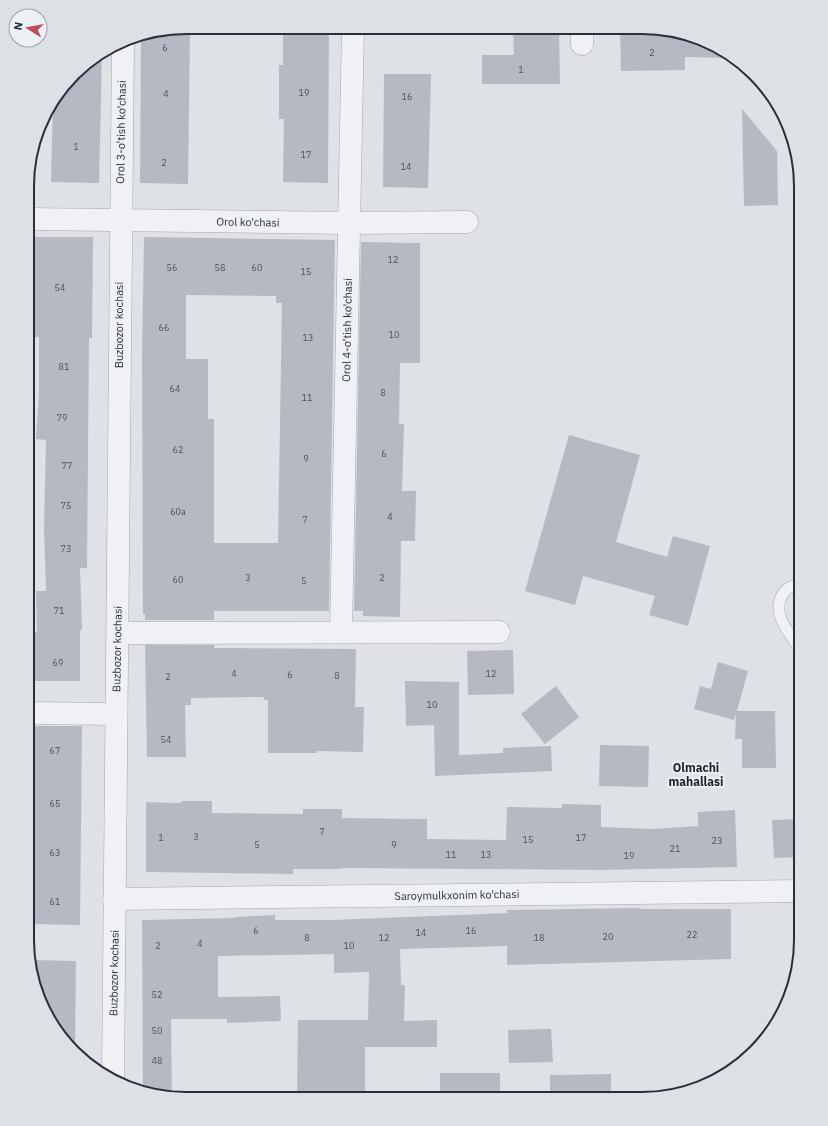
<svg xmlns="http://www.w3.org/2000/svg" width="828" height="1126" font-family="'IBM Plex Sans',sans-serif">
<rect width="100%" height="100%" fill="#dee1e6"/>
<g fill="#b5bac2" fill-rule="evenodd">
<path d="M 186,27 L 190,27 L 188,184 L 140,183 L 141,34 Z"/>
<path d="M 283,27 L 329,27 L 328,183 L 283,182 L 284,119 L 279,119 L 279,65 L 283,65 Z"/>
<path d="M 513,28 L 559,28 L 560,84 L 482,84 L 482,55 L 514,55 Z"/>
<path d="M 620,28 L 663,28 L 703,39 L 735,58 L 685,57 L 685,70 L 621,71 Z"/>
<path d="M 102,54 L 99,183 L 51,182 L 53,100 L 81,66 Z"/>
<path d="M 384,74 L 431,74 L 428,188 L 383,187 Z"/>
<path d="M 742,109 L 777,151 L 778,205 L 744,206 Z"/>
<path d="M 28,237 L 93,237 L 92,338 L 89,338 L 87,568 L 80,568 L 82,630 L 80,630 L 80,681 L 27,681 L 28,632 L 37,632 L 36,591 L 46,591 L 44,528 L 46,440 L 36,439 L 39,394 L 39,337 L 28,337 Z"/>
<path d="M 144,237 L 335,240 L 329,611 L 214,611 L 214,620 L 145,620 L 145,614 L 143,614 L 142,357 ZM 186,295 L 276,296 L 276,303 L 282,303 L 278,543 L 214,543 L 214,419 L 208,419 L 208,359 L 186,359 Z"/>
<path d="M 361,242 L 420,243 L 420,363 L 400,363 L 399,424 L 404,424 L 402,491 L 416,491 L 415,541 L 401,541 L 400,617 L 363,616 L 363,611 L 354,611 Z"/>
<path d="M 569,435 L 640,455 L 616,542 L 667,557 L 673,536 L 710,546 L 688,626 L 649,615 L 655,596 L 583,576 L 575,605 L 525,591 Z"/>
<path d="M 145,645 L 214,645 L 214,648 L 356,649 L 355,707 L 364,707 L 363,752 L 317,751 L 317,753 L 268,753 L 268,700 L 264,700 L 264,697 L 191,698 L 191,705 L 185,705 L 186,757 L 147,757 Z"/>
<path d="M 513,650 L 514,694 L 468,695 L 467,651 Z"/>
<path d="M 718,662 L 748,671 L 737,711 L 775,711 L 776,768 L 742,768 L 742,739 L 735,739 L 736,714 L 734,720 L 694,709 L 700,686 L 711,689 Z"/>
<path d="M 405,681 L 459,682 L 459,755 L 503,753 L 503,748 L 551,746 L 552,771 L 435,776 L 434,725 L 406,726 Z"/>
<path d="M 556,686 L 579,717 L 545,744 L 521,714 Z"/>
<path d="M 27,726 L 82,726 L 80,925 L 28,924 L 30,777 L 27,777 Z"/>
<path d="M 600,745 L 649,746 L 648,787 L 599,786 Z"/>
<path d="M 181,801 L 212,801 L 212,813 L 303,814 L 303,809 L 342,809 L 342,818 L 427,819 L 427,839 L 506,840 L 507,807 L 562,808 L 562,804 L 601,805 L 601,827 L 652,829 L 698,826 L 698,812 L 735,810 L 737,867 L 601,870 L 341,868 L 341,869 L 293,869 L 293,874 L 146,872 L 146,802 L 181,803 Z"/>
<path d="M 801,819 L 801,857 L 774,858 L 772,820 Z"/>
<path d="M 640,908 L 640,909 L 731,909 L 731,959 L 507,965 L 507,946 L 400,949 L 401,985 L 405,985 L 404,1021 L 437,1020 L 437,1047 L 365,1047 L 365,1098 L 297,1098 L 298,1020 L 368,1020 L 369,972 L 334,973 L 334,954 L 218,956 L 218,997 L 280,996 L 281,1021 L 227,1023 L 227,1019 L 171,1019 L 172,1098 L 165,1098 L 143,1089 L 142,920 L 235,918 L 235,917 L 275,915 L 275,920 L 333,920 L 507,913 L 507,910 Z"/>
<path d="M 32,960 L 76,961 L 75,1053 L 67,1045 L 44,1011 Z"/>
<path d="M 551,1029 L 553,1062 L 509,1063 L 508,1030 Z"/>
<path d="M 440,1073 L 500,1073 L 500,1099 L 440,1098 Z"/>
<path d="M 611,1074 L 611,1099 L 550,1099 L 550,1075 Z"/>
</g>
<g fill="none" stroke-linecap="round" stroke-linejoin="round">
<g stroke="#a4a8af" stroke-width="12">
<path id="lane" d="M 801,650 C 790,634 768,611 785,591 C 788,587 796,585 801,582"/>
</g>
<g stroke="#a4a8af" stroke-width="23">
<g id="street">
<path d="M 582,44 L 582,28"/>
<path d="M 28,219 L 349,223 L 467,222"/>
<path d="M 341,632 L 353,27"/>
<path d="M 118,633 L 499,632"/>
<path d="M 27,713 L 116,714"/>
<path d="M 114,899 L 801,891"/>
<path d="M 113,1078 L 123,43"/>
</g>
</g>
<use href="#lane" stroke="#f0f1f5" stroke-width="11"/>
<use href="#street" stroke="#f0f1f5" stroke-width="22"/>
</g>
<g text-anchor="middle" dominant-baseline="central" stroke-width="3.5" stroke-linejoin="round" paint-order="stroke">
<g font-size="9" fill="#4b525d">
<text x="165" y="47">6</text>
<text x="652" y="52">2</text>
<text x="521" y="69">1</text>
<text x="304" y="92">19</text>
<text x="166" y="93">4</text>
<text x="407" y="96">16</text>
<text x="76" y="146">1</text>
<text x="306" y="154">17</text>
<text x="164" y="162">2</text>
<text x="406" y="166">14</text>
<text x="393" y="259">12</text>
<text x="172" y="267">56</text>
<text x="220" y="267">58</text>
<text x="257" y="267">60</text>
<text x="306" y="271">15</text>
<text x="60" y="287">54</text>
<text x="164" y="327">66</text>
<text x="394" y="334">10</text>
<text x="308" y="337">13</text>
<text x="64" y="366">81</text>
<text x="175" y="388">64</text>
<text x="383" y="392">8</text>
<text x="307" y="397">11</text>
<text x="62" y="417">79</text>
<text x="178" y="449">62</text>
<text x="384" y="453">6</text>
<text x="306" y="458">9</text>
<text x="67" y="465">77</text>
<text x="66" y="505">75</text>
<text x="178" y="511">60a</text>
<text x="390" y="516">4</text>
<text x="305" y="519">7</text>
<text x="66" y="548">73</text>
<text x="248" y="577">3</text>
<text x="382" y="577">2</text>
<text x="178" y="579">60</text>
<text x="304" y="580">5</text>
<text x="59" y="610">71</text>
<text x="58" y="662">69</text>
<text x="234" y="673">4</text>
<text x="491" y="673">12</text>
<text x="290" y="674">6</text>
<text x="337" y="675">8</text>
<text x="168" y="676">2</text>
<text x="432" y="704">10</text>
<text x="166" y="739">54</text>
<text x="55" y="750">67</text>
<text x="55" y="803">65</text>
<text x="322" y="831">7</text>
<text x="196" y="836">3</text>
<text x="161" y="837">1</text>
<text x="581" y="837">17</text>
<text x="528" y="839">15</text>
<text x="717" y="840">23</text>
<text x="257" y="844">5</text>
<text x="394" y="844">9</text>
<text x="675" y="848">21</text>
<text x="55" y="852">63</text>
<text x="451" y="854">11</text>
<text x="486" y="854">13</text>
<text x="629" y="855">19</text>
<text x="55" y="901">61</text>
<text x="256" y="930">6</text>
<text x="471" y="930">16</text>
<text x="421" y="932">14</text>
<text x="692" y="934">22</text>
<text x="608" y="936">20</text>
<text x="307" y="937">8</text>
<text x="384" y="937">12</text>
<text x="539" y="937">18</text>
<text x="200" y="943">4</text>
<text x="158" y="945">2</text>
<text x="349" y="945">10</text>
<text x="157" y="994">52</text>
<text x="157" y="1030">50</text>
<text x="157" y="1060">48</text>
</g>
<g font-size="11" fill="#282f3b" stroke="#edf0f4">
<text transform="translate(121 132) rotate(-89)">Orol 3-o'tish ko'chasi</text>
<text transform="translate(248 222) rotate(1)">Orol ko'chasi</text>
<text transform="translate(119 325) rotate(-90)">Buzbozor kochasi</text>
<text transform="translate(347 330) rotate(-89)">Orol 4-o'tish ko'chasi</text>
<text transform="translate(117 649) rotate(-89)">Buzbozor kochasi</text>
<text transform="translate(457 895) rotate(-1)">Saroymulkxonim ko'chasi</text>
<text transform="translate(114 973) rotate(-89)">Buzbozor kochasi</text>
</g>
<g font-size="12" font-weight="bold" fill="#1b202c" stroke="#edf0f4">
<text x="696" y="767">Olmachi<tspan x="696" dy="14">mahallasi</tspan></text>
</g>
</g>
<path d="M0 0H828V1126H0ZM186 34H642A152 152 0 0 1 794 186V940A152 152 0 0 1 642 1092H186A152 152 0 0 1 34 940V186A152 152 0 0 1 186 34Z" fill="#dde1e5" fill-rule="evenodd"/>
<path fill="none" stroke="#282f3b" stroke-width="2" d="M186 34H642A152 152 0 0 1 794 186V940A152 152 0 0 1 642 1092H186A152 152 0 0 1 34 940V186A152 152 0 0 1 186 34Z"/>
<g transform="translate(28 28) rotate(281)"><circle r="19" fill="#edf0f4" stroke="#9ea3aa"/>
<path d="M0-3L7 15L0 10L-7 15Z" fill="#c14d5b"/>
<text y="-6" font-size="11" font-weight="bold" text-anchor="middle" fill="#282f3b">N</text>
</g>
</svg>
